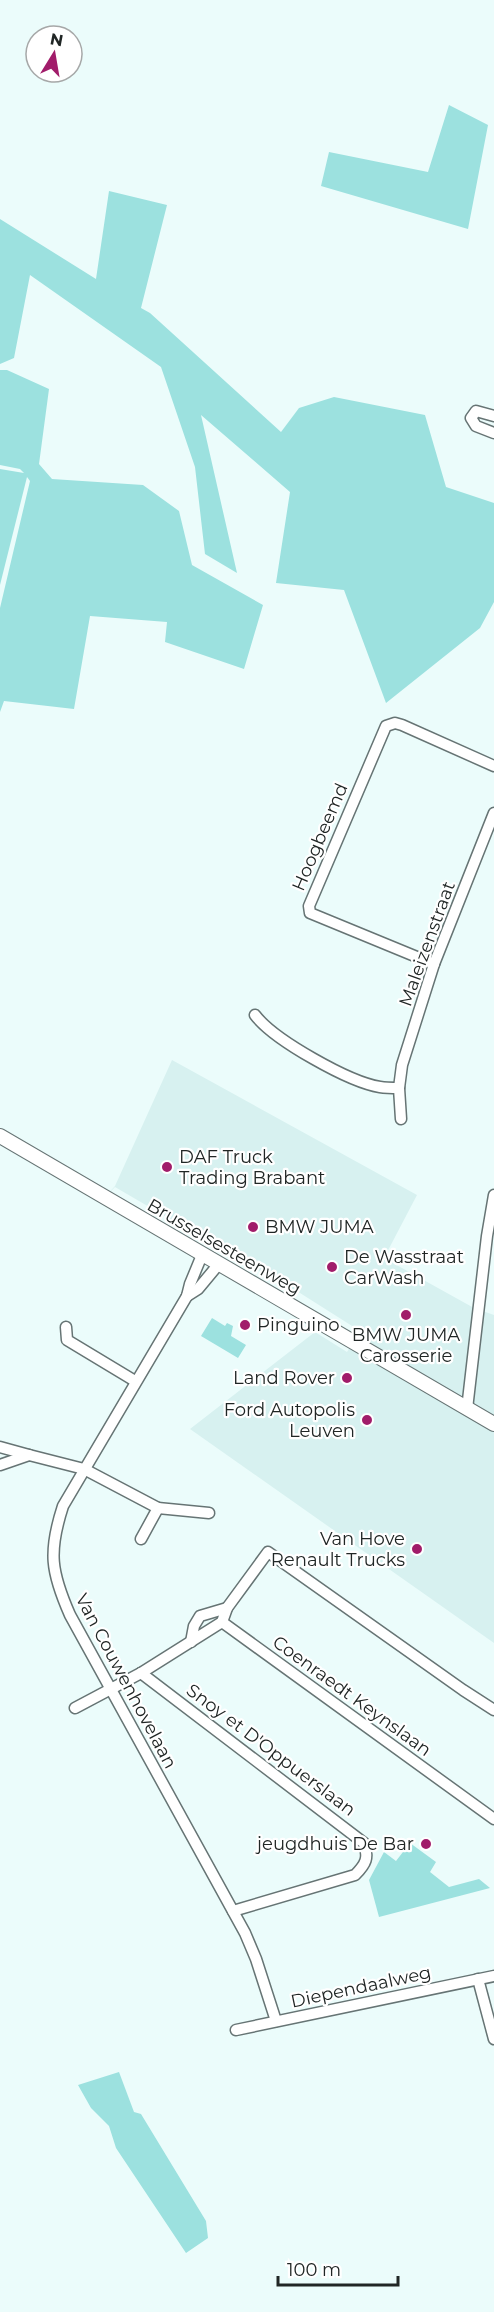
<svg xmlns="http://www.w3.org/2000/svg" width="494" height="2312" font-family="Montserrat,sans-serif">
<rect width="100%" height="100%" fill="#ebfcfb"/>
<path fill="#d7f1f0" d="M 172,1060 L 417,1195 L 384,1258 L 474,1308 L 494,1315 L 494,1643 L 190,1429 L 315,1332 L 347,1352 L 360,1331 L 300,1293 L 271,1278 L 115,1187 L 104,1198 L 115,1186 Z"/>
<g fill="#9ce1df">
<path d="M 449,105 L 488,125 L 468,229 L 321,186 L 329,152 L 428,172 Z"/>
<path d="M 109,191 L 167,205 L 141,308 L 150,313 L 281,432 L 299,408 L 334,397 L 425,415 L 446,487 L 494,503 L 494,602 L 480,628 L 386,703 L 344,590 L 276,583 L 290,492 L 201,415 L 237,573 L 205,554 L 195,467 L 161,367 L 30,275 L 14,358 L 0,364 L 0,219 L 96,279 Z"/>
<path d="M 0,370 L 7,370 L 49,389 L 39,464 L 52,479 L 143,485 L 179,511 L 192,565 L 263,605 L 244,669 L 165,642 L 167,622 L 90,616 L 74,709 L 4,701 L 0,712 L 0,608 L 30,481 L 27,477 L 0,585 L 0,469 L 24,473 L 20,469 L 0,465 Z"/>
<path d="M 212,1318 L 225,1326 L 227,1323 L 233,1326 L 231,1336 L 246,1345 L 238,1358 L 201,1336 Z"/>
<path d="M 410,1843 L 436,1862 L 430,1872 L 449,1887 L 479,1879 L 490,1888 L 379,1917 L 369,1880 L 384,1852 L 396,1861 Z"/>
<path d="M 119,2072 L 134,2112 L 141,2114 L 206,2221 L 208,2238 L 186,2253 L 116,2148 L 109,2126 L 91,2108 L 78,2085 Z"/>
</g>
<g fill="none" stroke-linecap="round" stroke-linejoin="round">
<g stroke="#667474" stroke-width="13">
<g id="minor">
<path d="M 494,416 L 476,411 L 471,418 L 476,426 L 494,433"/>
<path d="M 434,964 L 310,913 L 309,906 L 386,726 L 395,723 L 402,725 L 494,766"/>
<path d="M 255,1015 C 274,1040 349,1082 380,1087 C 386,1088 393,1088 399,1088"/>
<path d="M 401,1119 L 399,1088 L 402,1065 L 434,964 L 494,813"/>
<path d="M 202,1255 L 190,1284 L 187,1296 L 63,1506 C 48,1552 51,1572 70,1615 L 245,1933 L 256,1959 L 276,2021"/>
<path d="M 187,1296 L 198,1289 L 218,1265"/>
<path d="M 66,1327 L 67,1340 L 135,1381"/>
<path d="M 467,1409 L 487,1236 L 494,1195"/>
<path d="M 0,1447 L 29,1455"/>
<path d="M 0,1465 L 29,1455 L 84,1469 L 158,1508 L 141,1539"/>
<path d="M 158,1508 L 209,1513"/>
<path d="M 222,1622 L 227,1608 L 268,1552 L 463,1690 L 494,1710"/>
<path d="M 191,1642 L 194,1626 L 200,1616 L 227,1608"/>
<path d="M 141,1673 L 364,1843 C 369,1858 366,1864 355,1875 L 233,1911"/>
<path d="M 75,1708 L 141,1673 L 222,1622 L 494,1819"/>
<path d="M 478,1979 L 494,2039"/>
<path d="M 236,2030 L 494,1976"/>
</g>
</g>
<g stroke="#667474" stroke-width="16">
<path id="major" d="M 0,1136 L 494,1424"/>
</g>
<use href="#minor" stroke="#fff" stroke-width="10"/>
<use href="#major" stroke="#fff" stroke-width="14"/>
</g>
<g fill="#a11c6a" stroke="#fff" stroke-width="2">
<circle cx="167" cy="1167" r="6"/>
<circle cx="253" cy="1227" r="6"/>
<circle cx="332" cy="1267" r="6"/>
<circle cx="406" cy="1315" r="6"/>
<circle cx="245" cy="1325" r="6"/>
<circle cx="347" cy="1378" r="6"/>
<circle cx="367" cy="1420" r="6"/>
<circle cx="417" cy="1549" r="6"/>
<circle cx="426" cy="1844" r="6"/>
</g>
<g text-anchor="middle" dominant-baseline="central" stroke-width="4.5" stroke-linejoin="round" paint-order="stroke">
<g font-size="18" fill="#202625" stroke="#fff">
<text transform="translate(320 837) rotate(-67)">Hoogbeemd</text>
<text transform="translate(427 944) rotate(-70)">Maleizenstraat</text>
<text transform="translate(224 1247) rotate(30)">Brusselsesteenweg</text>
<text transform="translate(126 1681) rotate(62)">Van Couwenhovelaan</text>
<text transform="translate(352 1696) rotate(36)">Coenraedt Keynslaan</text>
<text transform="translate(271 1750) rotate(37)">Snoy et D'Oppuerslaan</text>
<text transform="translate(361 1987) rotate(-12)">Diependaalweg</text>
</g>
<g font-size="18" fill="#202625" stroke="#fff" text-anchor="start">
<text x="179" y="1157">DAF Truck<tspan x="179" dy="21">Trading Brabant</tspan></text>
<text x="265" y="1227">BMW JUMA</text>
<text x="344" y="1257">De Wasstraat<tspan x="344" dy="21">CarWash</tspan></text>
<text x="257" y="1325">Pinguino</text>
<text x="406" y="1335" text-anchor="middle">BMW JUMA<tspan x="406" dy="21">Carosserie</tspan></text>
<text x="335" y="1378" text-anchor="end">Land Rover</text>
<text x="355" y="1410" text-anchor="end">Ford Autopolis<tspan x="355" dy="21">Leuven</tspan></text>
<text x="405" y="1539" text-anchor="end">Van Hove<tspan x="405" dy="21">Renault Trucks</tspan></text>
<text x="414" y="1844" text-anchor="end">jeugdhuis De Bar</text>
</g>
</g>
<g transform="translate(54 54) rotate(11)"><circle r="28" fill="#ffffff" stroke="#a6a8a8" stroke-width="1.5"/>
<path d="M0-4.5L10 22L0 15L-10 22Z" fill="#a11c6a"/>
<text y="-9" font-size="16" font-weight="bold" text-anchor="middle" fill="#202625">N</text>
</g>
<path d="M278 2276v9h120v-9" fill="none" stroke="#202625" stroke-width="3"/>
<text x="287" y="2276" font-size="18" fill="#202625" stroke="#ffffff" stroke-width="4.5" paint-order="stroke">100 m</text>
</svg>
